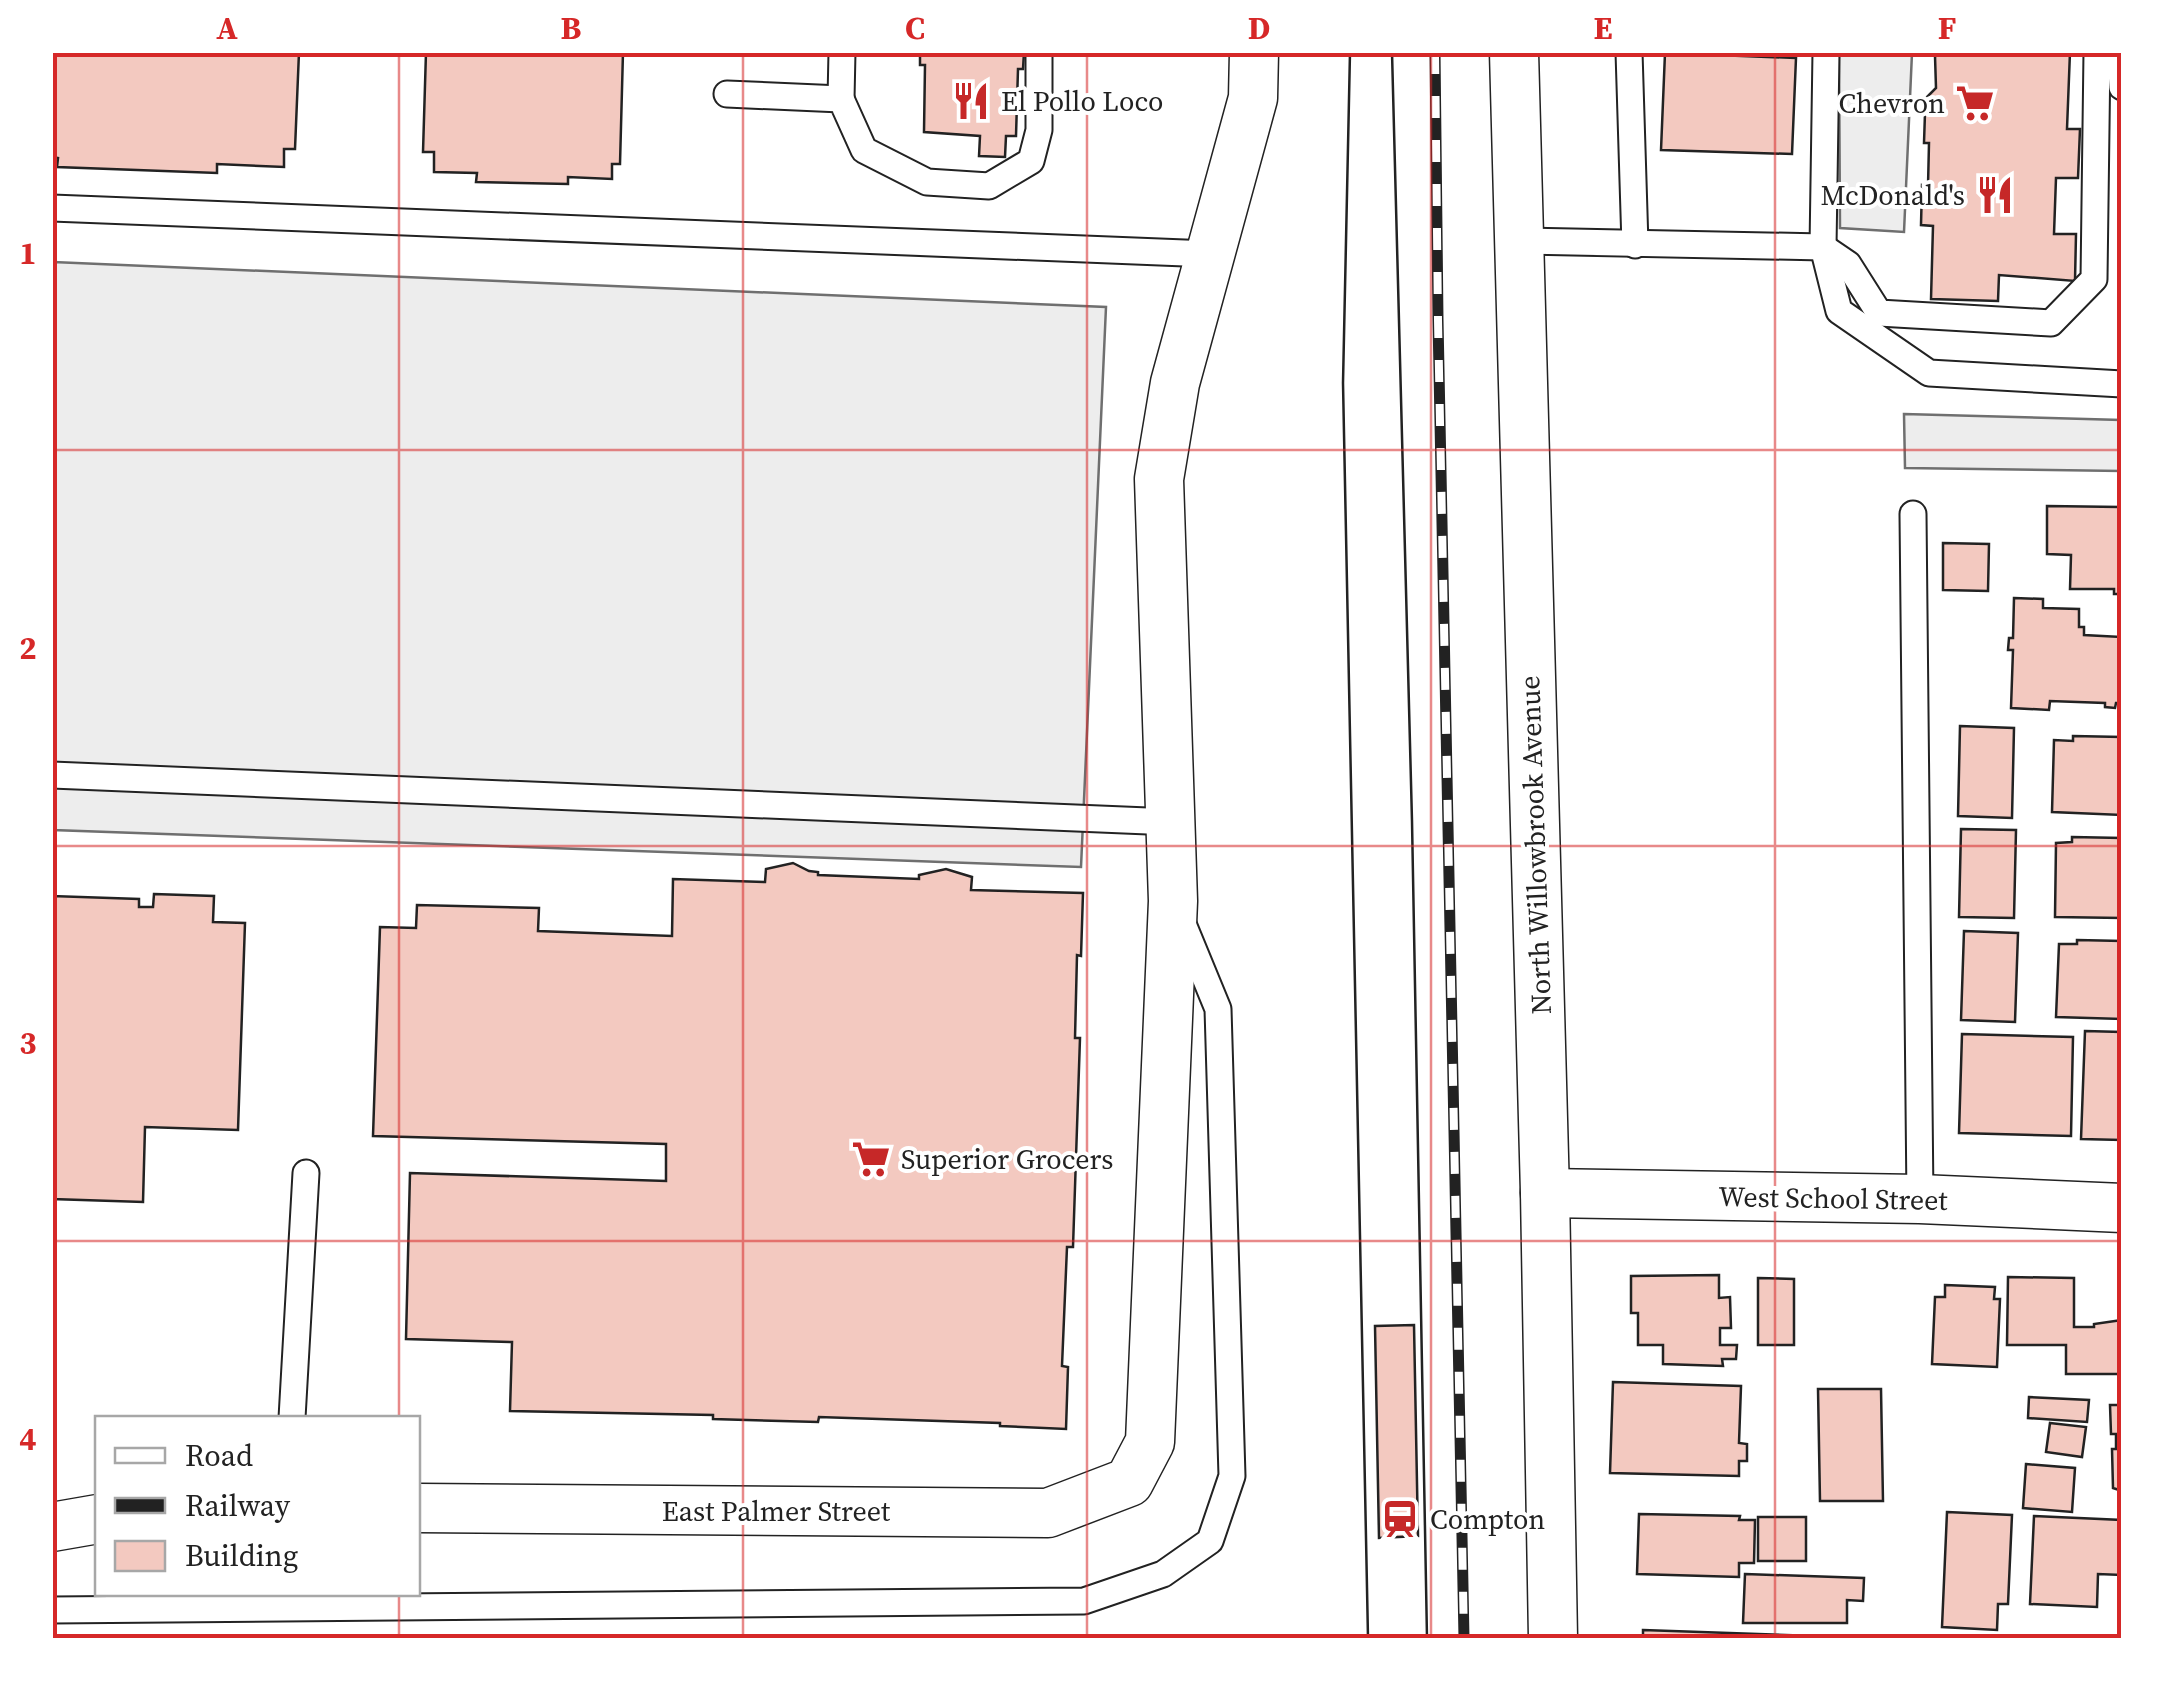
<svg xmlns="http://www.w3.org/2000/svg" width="2174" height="1691" font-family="'Source Serif 4',serif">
<rect width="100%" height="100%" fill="#fff"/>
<g fill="#ededed" stroke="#6f6f6f" stroke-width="2.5">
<path d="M 1839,53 L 1912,53 L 1904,232 L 1840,228 Z"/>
<path d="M 53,262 L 1106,307 L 1081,867 L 53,830 Z"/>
<path d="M 1904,414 L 2121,420 L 2121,471 L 1905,468 Z"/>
</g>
<g fill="#f3c9c0" stroke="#222" stroke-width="2.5">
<path d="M 52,52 L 299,52 L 295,149 L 284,149 L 284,167 L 217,164 L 217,173 L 57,167 L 58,158 L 52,157 Z"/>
<path d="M 426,52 L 623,52 L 620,164 L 612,164 L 612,179 L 568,177 L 568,184 L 476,182 L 477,173 L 434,172 L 434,152 L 423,152 Z"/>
<path d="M 920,52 L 1024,52 L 1023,69 L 1018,69 L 1016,136 L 1006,136 L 1005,157 L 979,156 L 980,136 L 924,132 L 925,65 L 920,65 Z"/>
<path d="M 1975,52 L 2070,52 L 2067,129 L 2080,129 L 2078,178 L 2056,178 L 2054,234 L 2076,234 L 2075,281 L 1999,275 L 1998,301 L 1931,299 L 1933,226 L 1921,225 L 1922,185 L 1928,186 L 1929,143 L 1924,143 L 1925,113 L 1918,106 L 1936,88 L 1935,56 Z"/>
<path d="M 1665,53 L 1796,58 L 1792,154 L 1661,150 Z"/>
<path d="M 2047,506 L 2120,507 L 2122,594 L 2114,594 L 2114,589 L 2070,589 L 2071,555 L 2047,554 Z"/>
<path d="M 1943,543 L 1989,544 L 1988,591 L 1943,590 Z"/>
<path d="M 2014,598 L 2043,599 L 2043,608 L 2079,609 L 2079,627 L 2084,627 L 2084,635 L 2121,637 L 2122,632 L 2122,711 L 2121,703 L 2116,703 L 2115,708 L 2105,707 L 2105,703 L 2050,701 L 2049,710 L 2011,708 L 2013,650 L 2008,650 L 2009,638 L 2013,638 Z"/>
<path d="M 1960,726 L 2014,728 L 2012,818 L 1958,816 Z"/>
<path d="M 2073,736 L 2122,737 L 2122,815 L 2052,812 L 2054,740 L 2073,741 Z"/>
<path d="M 1961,829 L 2016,830 L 2014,918 L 1959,917 Z"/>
<path d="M 2072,837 L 2122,838 L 2122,918 L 2055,917 L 2056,843 L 2072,842 Z"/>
<path d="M 793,863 L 809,871 L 818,872 L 818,875 L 919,879 L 919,875 L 946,869 L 972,877 L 971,890 L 1083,893 L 1081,956 L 1077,955 L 1075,1038 L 1080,1038 L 1073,1247 L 1067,1247 L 1062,1366 L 1068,1367 L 1066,1429 L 1000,1426 L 1000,1423 L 819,1417 L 818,1422 L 713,1419 L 713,1415 L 510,1411 L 512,1342 L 406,1339 L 410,1173 L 666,1181 L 666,1144 L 373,1136 L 380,927 L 416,928 L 417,905 L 539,908 L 538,931 L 672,936 L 673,879 L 765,882 L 766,869 Z"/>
<path d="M 154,894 L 214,896 L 213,922 L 245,923 L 238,1130 L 145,1127 L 143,1202 L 52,1199 L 52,896 L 139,899 L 139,907 L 153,907 Z"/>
<path d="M 1964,931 L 2018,933 L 2015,1022 L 1961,1020 Z"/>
<path d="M 2077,940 L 2122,941 L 2122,1019 L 2056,1017 L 2059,944 L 2077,944 Z"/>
<path d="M 2085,1031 L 2122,1032 L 2122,1140 L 2081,1139 Z"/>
<path d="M 1962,1034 L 2073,1037 L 2071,1136 L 1959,1133 Z"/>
<path d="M 1719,1275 L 1719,1298 L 1730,1297 L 1731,1328 L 1720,1328 L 1720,1345 L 1737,1345 L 1736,1359 L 1722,1359 L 1723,1366 L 1663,1364 L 1663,1345 L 1638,1345 L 1638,1313 L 1631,1313 L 1631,1276 Z"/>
<path d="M 2008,1277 L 2074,1278 L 2074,1327 L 2094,1327 L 2094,1324 L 2122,1320 L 2122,1374 L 2066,1374 L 2066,1345 L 2007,1345 Z"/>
<path d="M 1758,1278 L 1794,1279 L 1794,1345 L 1758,1345 Z"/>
<path d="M 1945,1285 L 1995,1287 L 1994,1299 L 2000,1299 L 1997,1367 L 1932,1364 L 1935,1297 L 1945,1297 Z"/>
<path d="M 1414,1325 L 1418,1536 L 1379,1538 L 1375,1326 Z"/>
<path d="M 1613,1382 L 1741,1386 L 1739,1443 L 1747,1444 L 1747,1461 L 1739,1461 L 1739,1476 L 1610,1473 Z"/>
<path d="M 1818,1389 L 1881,1389 L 1883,1501 L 1820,1501 Z"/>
<path d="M 2029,1397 L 2089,1400 L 2087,1422 L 2028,1418 Z"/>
<path d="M 2110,1405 L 2122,1405 L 2122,1491 L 2113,1488 L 2112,1449 L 2116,1449 L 2116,1434 L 2111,1434 Z"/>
<path d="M 2050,1423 L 2086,1427 L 2082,1457 L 2046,1452 Z"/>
<path d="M 2026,1464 L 2075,1468 L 2072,1512 L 2023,1508 Z"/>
<path d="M 1947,1512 L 2012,1515 L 2008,1604 L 1998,1604 L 1997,1630 L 1942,1627 Z"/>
<path d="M 1639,1514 L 1740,1516 L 1739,1520 L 1755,1520 L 1754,1563 L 1739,1563 L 1739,1577 L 1637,1574 Z"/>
<path d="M 2034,1516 L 2122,1520 L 2122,1575 L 2098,1574 L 2097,1607 L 2030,1604 Z"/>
<rect x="1758" y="1517" width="48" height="44"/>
<path d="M 1745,1574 L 1864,1578 L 1863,1601 L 1847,1600 L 1847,1623 L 1743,1623 Z"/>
<path d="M 1643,1630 L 1874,1638 L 1643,1638 Z"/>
</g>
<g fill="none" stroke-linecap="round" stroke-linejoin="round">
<g stroke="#222" stroke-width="29">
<g id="service">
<path d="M 1629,52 L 1635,245"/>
<path d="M 1826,52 L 1823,247 L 1839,311 L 1929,373 L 2122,384"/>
<path d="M 2120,52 L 2122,87"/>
<path d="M 727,94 L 841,99 L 864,150 L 927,182 L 989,186 L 1031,161 L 1039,130 L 1039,52"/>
<path d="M 841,99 L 842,52"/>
<path d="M 52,208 L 1210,254"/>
<path d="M 1518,241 L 1823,247 L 1848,264 L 1879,313 L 2051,323 L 2094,279 L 2097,52"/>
<path d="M 1913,514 L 1920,1199"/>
<path d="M 52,775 L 1172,822"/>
<path d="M 292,1418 L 306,1173"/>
<path d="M 52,1610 L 1084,1601 L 1163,1574 L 1210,1541 L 1232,1476 L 1218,1009 L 1183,924"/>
</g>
</g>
<g stroke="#222" stroke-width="51">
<g id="minor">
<path d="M 1514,52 L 1545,1193 L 1553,1638"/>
<path d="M 1545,1193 L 1920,1199 L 2122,1208"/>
<path d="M 418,1508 L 1048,1513 L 1129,1482 L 1150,1442 L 1173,901 L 1159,479 L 1175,383 L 1253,98 L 1254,52"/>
<path d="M 52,1527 L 98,1519"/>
</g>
</g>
<use href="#service" stroke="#fff" stroke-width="25"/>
<use href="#minor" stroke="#fff" stroke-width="48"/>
<g stroke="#222" stroke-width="2.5">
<path d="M 1350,52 L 1343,383 L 1368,1638"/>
<path d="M 1392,52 L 1412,821 L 1427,1638"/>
</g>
<g stroke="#222" stroke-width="11">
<path id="rail" d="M 1435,52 L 1438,320 L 1464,1638"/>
</g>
<use href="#rail" stroke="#fff" stroke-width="8" stroke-dasharray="22" stroke-linecap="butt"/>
</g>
<path fill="none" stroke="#d62828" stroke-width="2.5" stroke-opacity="0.55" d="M 399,52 L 399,1418M 743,52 L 743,1638M 1087,52 L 1087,1638M 1431,52 L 1431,1638M 1775,52 L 1775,1638M 52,450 L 2122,450M 52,846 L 2122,846M 52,1241 L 2122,1241M 399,1594 L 399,1638"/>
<defs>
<g id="restaurant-bare" transform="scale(3)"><path d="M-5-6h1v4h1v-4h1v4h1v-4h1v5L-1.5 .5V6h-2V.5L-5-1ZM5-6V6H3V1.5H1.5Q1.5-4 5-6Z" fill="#c62828" stroke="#fff" stroke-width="2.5" paint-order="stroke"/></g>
<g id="supermarket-bare" transform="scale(3)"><path d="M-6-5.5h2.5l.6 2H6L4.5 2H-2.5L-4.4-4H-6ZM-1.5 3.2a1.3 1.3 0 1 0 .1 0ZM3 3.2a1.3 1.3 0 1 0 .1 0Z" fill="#c62828" stroke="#fff" stroke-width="2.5" paint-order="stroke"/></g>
<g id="station-bare" transform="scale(3)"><path d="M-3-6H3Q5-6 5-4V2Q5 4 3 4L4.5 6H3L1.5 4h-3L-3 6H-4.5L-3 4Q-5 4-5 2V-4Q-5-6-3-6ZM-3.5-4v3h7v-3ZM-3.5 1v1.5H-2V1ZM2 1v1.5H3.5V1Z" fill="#c62828" stroke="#fff" stroke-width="2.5" paint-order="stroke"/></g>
</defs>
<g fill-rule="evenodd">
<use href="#restaurant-bare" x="971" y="101"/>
<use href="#supermarket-bare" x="1975" y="103"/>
<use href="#restaurant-bare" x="1995" y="195"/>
<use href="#supermarket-bare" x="871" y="1159"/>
<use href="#station-bare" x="1400" y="1519"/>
</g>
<g text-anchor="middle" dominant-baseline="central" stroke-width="8" stroke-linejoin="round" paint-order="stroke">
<g font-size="28" fill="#222" stroke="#fff" text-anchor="start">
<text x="1001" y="101">El Pollo Loco</text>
<text x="1945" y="103" text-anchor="end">Chevron</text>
<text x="1965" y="195" text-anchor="end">McDonald's</text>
<text x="901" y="1159">Superior Grocers</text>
<text x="1430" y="1519">Compton</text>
</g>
<g font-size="28" fill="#222" stroke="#fff">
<text transform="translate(1535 845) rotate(-92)">North Willowbrook Avenue</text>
<text transform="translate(1833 1198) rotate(1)">West School Street</text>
<text x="776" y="1511">East Palmer Street</text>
</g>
</g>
<rect width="2174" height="1691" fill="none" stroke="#ffffff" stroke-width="110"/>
<rect x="95" y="1416" width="325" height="180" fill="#ffffff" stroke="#a7a7a7" stroke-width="2.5"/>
<rect x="115" y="1448" width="50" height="15" fill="#ffffff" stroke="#a7a7a7" stroke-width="2.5"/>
<text x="185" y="1466" font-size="30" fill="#222222">Road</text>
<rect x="115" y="1498" width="50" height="15" fill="#222222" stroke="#a7a7a7" stroke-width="2.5"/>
<text x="185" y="1516" font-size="30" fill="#222222">Railway</text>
<rect x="115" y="1541" width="50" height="30" fill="#f3c9c0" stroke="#a7a7a7" stroke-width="2.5"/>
<text x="185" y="1566" font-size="30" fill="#222222">Building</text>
<rect x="55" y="55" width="2064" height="1581" fill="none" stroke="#d62828" stroke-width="4"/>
<g font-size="32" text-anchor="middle" font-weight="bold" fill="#d62828">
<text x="227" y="39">A</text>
<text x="571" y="39">B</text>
<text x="915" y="39">C</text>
<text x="1259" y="39">D</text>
<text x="1603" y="39">E</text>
<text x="1947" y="39">F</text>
<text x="28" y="264">1</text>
<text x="28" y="659">2</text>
<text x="28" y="1054">3</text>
<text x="28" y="1450">4</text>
</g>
</svg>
